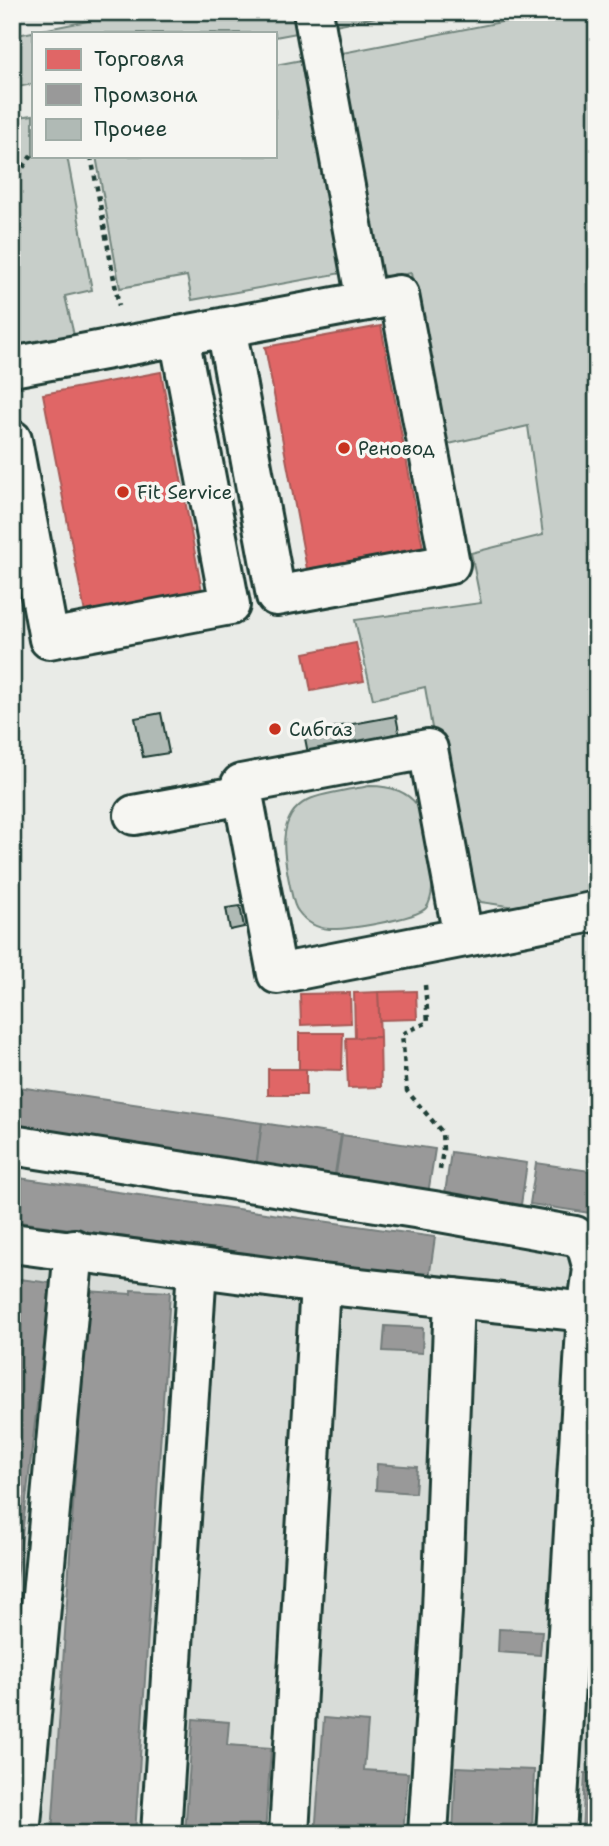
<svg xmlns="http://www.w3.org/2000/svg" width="609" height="1846" font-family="'Shantell Sans',sans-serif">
<rect width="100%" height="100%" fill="#e9ebe7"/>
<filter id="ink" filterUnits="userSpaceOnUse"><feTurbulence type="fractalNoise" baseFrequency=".0143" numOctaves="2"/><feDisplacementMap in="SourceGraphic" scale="14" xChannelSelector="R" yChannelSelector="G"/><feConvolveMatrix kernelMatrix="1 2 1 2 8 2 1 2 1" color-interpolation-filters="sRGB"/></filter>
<g filter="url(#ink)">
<path fill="#d8dcd8" d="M 12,1177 L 435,1237 L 597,1237 L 597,1834 L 12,1834 Z"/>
<g fill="#c7cec9" stroke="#73867e" stroke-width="2">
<path d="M 133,12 L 292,12 L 297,33 L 275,37 L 275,33 L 33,33 L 33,84 L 12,88 L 12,36 Z"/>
<path d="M 332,12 L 401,12 L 335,25 Z"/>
<path d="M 552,12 L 597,12 L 597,895 L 529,909 L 481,902 L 470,890 L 451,839 L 425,687 L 373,699 L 355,620 L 481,603 L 471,553 L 543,535 L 528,426 L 440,446 L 411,273 L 393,277 L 381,275 L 332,55 Z"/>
<path d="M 307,59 L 347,272 L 192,300 L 187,276 L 120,288 L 96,156 L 275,156 L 275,65 Z"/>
<path d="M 33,115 L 33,156 L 67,156 L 92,290 L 65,296 L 76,344 L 12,350 L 12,118 Z"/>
<path d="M 370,786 C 388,786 406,790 417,805 C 430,822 440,891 426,908 C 416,919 346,930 329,929 C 316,928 305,921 298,911 C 293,905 292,894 290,886 C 284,858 275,816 308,800 C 322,793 354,789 370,786 Z"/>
</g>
<g fill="#e06666" stroke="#a65a57" stroke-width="2">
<path d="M 381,326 L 423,548 L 307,569 L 265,347 Z"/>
<path d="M 161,372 L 202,591 L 85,613 L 43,394 Z"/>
<path d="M 356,643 L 364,681 L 311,691 L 304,653 Z"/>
<path d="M 416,991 L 417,1019 L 379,1020 L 378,992 Z"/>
<path d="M 378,992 L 380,1037 L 355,1038 L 354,993 Z"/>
<path d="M 350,993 L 351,1023 L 301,1025 L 300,994 Z"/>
<path d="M 299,1033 L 343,1033 L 342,1070 L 299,1069 Z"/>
<path d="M 380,1037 L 381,1087 L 348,1088 L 346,1038 Z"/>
<rect x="268" y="1069" width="38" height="26"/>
</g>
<g fill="#999" stroke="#747d7b" stroke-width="2">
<path d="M 12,1086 L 262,1123 L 256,1168 L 12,1132 Z"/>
<path d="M 262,1123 L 341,1135 L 334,1180 L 256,1168 Z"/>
<path d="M 342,1135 L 435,1149 L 428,1194 L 335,1180 Z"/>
<path d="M 451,1152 L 527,1163 L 521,1205 L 445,1193 Z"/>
<path d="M 536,1163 L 597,1172 L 597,1214 L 530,1204 Z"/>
<path d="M 12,1177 L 435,1237 L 429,1279 L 12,1221 Z"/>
<path d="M 12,1278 L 51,1283 L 12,1622 Z"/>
<path d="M 131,1290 L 170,1292 L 135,1834 L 52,1834 L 87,1291 L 131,1294 Z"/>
<path d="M 385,1326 L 423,1328 L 422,1353 L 383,1351 Z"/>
<path d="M 377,1464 L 417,1467 L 415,1493 L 376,1490 Z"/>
<path d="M 499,1629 L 542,1631 L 540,1655 L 498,1652 Z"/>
<path d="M 324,1718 L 368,1722 L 364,1770 L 408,1773 L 403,1834 L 315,1834 Z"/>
<path d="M 193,1719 L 229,1722 L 227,1745 L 271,1748 L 265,1834 L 185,1834 Z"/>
<path d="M 456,1767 L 534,1770 L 532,1834 L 453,1834 Z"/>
<path d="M 585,1773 L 597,1773 L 597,1834 L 582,1834 Z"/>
</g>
<g fill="#b0bab5" stroke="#1f3d34" stroke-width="2">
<path d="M 161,713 L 169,753 L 143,757 L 135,718 Z"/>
<path d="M 396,716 L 403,752 L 311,769 L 304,733 Z"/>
<path d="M 240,906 L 244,927 L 230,930 L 226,908 Z"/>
</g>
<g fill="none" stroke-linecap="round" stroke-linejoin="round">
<g stroke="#1f3d34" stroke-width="44">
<g id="minor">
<path d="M 313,12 L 366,301"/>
<path d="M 179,336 C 253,322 326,308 399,295 L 450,564 L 276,596 L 226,327"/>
<path d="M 12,367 L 179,336 L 230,605 L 49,639 L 12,440"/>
<path d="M 134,815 L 243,795"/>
<path d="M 463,937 L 428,749 L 241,784 L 277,974 L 597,911"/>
<path d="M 12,1145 L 434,1211 L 575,1236 L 586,1244 L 593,1269 L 587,1312 L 556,1834"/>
<path d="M 12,1243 L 320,1284 L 597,1313"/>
<path d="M 20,1834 L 74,1249"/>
<path d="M 161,1834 L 197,1268"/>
<path d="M 289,1834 L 320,1284"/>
<path d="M 428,1834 L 442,1611 L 454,1298"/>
</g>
</g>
<g stroke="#1f3d34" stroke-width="4.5" stroke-dasharray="5 5" stroke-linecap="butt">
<path d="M 91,156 L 119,306"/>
<path d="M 12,184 L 33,153"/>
<path d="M 425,985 L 428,1022 L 402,1034 L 407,1091 L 442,1132 L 443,1150 L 440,1170"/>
</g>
<use href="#minor" stroke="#f6f6f2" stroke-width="38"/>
</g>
</g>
<g fill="#c8321e" stroke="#f6f6f2" stroke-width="2.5">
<circle cx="344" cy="448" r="7"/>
<circle cx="123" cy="492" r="7"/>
<circle cx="275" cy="729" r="7"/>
</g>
<g text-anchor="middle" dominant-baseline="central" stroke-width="7" stroke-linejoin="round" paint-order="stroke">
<g font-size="19" fill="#1f3d34" stroke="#f6f6f2" text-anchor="start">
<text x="358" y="448">Реновод</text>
<text x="137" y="492">Fit Service</text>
<text x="289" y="729">Сибгаз</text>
</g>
</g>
<rect width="609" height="1846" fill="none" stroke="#f6f6f2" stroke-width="42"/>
<rect x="21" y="21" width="567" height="1804" fill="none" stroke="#1f3d34" stroke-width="2.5" filter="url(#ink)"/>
<rect x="32" y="32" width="245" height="126" fill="#f6f6f2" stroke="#a0aca6" stroke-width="2"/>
<rect x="46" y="49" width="35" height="21" fill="#e06666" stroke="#a0aca6" stroke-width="2"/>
<text x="94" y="66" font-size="21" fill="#1f3d34">Торговля</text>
<rect x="46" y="84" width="35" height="21" fill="#999999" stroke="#a0aca6" stroke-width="2"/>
<text x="94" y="102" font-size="21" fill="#1f3d34">Промзона</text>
<rect x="46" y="119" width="35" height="21" fill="#b0bab5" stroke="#a0aca6" stroke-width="2"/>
<text x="94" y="136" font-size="21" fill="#1f3d34">Прочее</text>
</svg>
